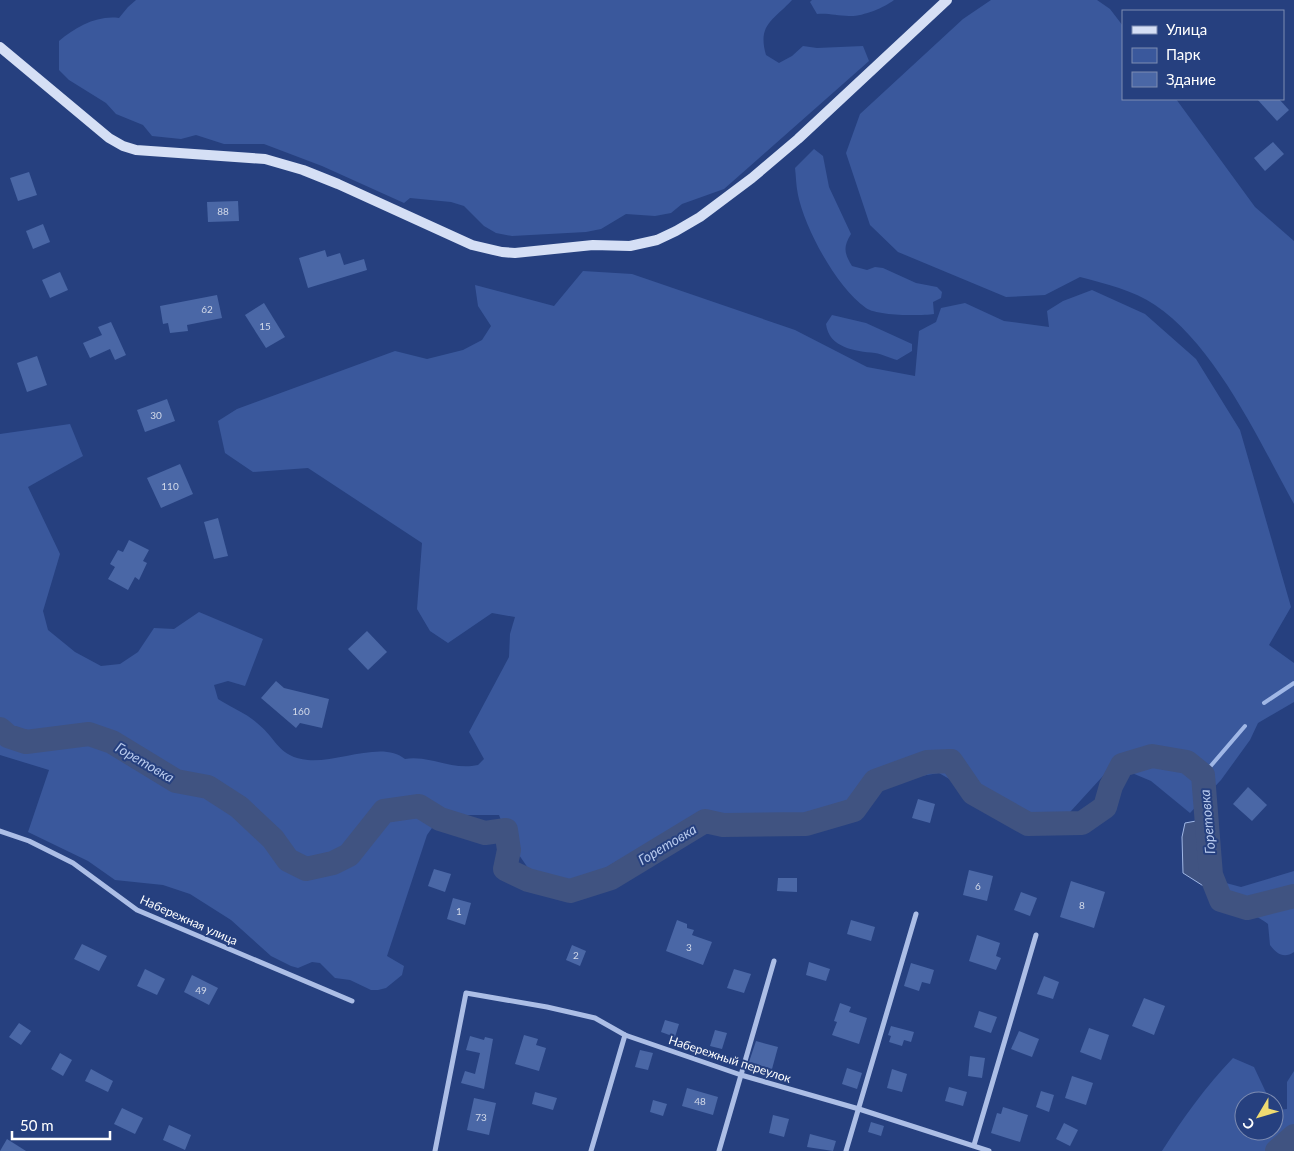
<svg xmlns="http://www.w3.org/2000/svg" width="1294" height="1151" font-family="Lato,sans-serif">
<rect width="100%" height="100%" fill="#26407f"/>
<g fill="#3a589c">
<path d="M 136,0 L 792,0 C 774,20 757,24 766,55 L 779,63 L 792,56 L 803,46 L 817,48 L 863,46 L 869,61 L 724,189 L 682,204 L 671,213 L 655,216 L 626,214 L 601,229 L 586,232 L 512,236 L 496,233 L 484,226 L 464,206 L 451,202 L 410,198 L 404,203 L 322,166 L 264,144 L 224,144 L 196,135 L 181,139 L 152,136 L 143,125 L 116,114 L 106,103 L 69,80 L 59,70 L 59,41 C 76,27 97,15 119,18 L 128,7 Z"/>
<path d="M 812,0 L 894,0 C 884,8 861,17 849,16 C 837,16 829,13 817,14 L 810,2 Z"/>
<path d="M 991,0 L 1097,0 L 1110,9 L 1123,26 L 1123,99 L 1176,99 L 1255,207 L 1294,241 L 1294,504 C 1259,441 1216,346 1155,305 C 1133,290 1106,284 1080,277 L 1045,295 L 1006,297 L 898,252 L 870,225 L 846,153 L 860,114 L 963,19 Z"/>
<path d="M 814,149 L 823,156 L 829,187 L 851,234 C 843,247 844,253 852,266 L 867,270 L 875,267 L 883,268 L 916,283 L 937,287 L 942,292 L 941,298 L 933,302 L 934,314 C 920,316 877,316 866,308 C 837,288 805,229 798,195 C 796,186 796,176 795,168 Z"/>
<path d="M 583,271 L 632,274 L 795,330 L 867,367 L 915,376 L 919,331 L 936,322 L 941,308 L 965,303 L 1004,321 L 1049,327 L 1047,311 L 1063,301 L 1092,290 L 1145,314 L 1196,359 L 1240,430 L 1291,607 L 1269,645 L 1294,663 L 1294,702 L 1258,723 L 1250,740 L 1221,780 L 1190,813 L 1151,781 L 1113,765 L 1060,823 L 1029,819 L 982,798 L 939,773 L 903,779 L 827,814 L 780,827 L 745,833 L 719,815 L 617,861 L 583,883 L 553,884 L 528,868 L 508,839 L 499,815 L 458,815 L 444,811 L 427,835 L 387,956 L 404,966 L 402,975 L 386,988 L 378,990 L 371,990 L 350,980 L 335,978 L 320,963 L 312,962 L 298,968 L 291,966 L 271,956 L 231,920 L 190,894 L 163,885 L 115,880 L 88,861 L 28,832 L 49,770 L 0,755 L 0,434 L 70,424 L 83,456 L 28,487 L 60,554 L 43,611 L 48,630 L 75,652 L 101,666 L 120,664 L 138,652 L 154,628 L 174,629 L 199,612 L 263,639 L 245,686 L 228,681 L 214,685 L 218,699 C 230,707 246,713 257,723 C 278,740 278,757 308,760 C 337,763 383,740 405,759 C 430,755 452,771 478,765 L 484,759 L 469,732 L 509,657 L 510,634 L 515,617 L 492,613 L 448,643 L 430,631 L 417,609 L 422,543 L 308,468 L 253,472 L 225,453 L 218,421 L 237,409 L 395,351 L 427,359 L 463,350 L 482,340 L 491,326 L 478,306 L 475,285 L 554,306 Z"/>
<path d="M 832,315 L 866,323 L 912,344 L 912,351 L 897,360 C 890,358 882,354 875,353 C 855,351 829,348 826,324 Z"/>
<path d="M 1294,871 L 1294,952 C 1284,959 1277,954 1270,945 L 1268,924 C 1253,911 1227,911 1217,891 L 1219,884 L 1226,883 L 1241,887 Z"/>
<path d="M 1233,1058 L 1254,1067 L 1270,1101 L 1244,1101 L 1244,1131 L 1274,1131 L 1274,1106 L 1278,1110 L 1287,1109 L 1287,1082 L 1294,1071 L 1294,1151 L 1162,1151 C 1183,1118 1206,1086 1233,1058 Z"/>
</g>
<path fill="#405381" stroke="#a0b7e6" d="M 1196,821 L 1213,833 L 1219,865 L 1218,879 L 1205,887 L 1183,873 L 1182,837 L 1185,823 Z"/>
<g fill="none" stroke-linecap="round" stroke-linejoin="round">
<g stroke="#a0b7e6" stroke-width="4">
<path d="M 1264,703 L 1294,683"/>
<path d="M 1203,775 L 1245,726"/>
</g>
<g stroke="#405381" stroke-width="24">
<path d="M 0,729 L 8,736 L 26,742 L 89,734 L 112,742 L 176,781 L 208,787 L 239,807 L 273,839 L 288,860 L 306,869 L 333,863 L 349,855 L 384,811 L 419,806 L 440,819 L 485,833 L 506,830 L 509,850 L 505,869 L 528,880 L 570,891 L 611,878 L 705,821 L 723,825 L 806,824 L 854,810 L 875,781 L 927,762 L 951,761 L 973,793 L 1028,824 L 1082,823 L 1105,807 L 1111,786 L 1122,765 L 1152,756 L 1187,762 L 1203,775 L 1211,875 L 1221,900 L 1247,908 L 1294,896"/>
<path d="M 1277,1151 L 1294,1136"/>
</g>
</g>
<g fill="#4a67a6">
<path d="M 1257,99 L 1279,99 L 1289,110 L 1277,121 Z"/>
<path d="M 1273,142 L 1284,154 L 1265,171 L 1254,158 Z"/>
<path d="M 29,172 L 37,195 L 18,201 L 10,178 Z"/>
<path d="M 238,201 L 239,221 L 208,222 L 207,202 Z"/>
<path d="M 43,224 L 50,242 L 33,249 L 26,231 Z"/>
<path d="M 325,250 L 327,257 L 340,253 L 344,265 L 364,259 L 367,270 L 308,288 L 299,258 Z"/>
<path d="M 60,272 L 68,290 L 50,298 L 42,280 Z"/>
<path d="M 217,295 L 222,318 L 187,325 L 188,331 L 170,333 L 168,323 L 163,324 L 160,306 Z"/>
<path d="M 264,303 L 285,337 L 266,348 L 245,315 Z"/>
<path d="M 111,322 L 126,355 L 115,360 L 110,349 L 90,358 L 83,343 L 102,335 L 98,327 Z"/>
<path d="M 37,356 L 47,385 L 27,392 L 17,363 Z"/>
<path d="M 167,399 L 175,421 L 145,432 L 137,410 Z"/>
<path d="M 180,464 L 193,494 L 161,508 L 147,478 Z"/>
<path d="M 218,518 L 228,556 L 214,559 L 204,522 Z"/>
<path d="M 129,540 L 149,550 L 143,561 L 147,563 L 139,580 L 135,577 L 128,590 L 108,579 L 115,567 L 110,564 L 118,550 L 123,552 Z"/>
<path d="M 367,631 L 387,652 L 368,670 L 348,649 Z"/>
<path d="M 276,681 L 284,688 L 329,699 L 322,728 L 300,723 L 296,728 L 261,698 Z"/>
<path d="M 1248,787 L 1267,805 L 1252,821 L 1233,804 Z"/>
<path d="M 918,799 L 935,804 L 930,823 L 912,818 Z"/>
<path d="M 434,869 L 451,874 L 445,892 L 428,886 Z"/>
<path d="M 969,870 L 993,876 L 987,901 L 963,895 Z"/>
<path d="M 778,878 L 797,878 L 797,892 L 777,891 Z"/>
<path d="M 1071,881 L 1105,892 L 1094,928 L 1060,917 Z"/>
<path d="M 1021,892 L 1037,898 L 1030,916 L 1014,910 Z"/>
<path d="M 453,898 L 471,903 L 465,925 L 447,919 Z"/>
<path d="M 677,920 L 687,924 L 687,928 L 694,930 L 692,935 L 712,942 L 703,965 L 666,951 Z"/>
<path d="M 851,920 L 875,927 L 871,941 L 847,934 Z"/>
<path d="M 977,935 L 1000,943 L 996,956 L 1001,958 L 996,970 L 969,961 Z"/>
<path d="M 82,944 L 107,956 L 99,971 L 74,959 Z"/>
<path d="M 572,945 L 586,951 L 580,966 L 566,960 Z"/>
<path d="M 809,962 L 830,969 L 826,981 L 806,975 Z"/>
<path d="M 911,963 L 934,970 L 930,984 L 922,982 L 919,991 L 904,986 Z"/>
<path d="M 145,969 L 165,979 L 157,995 L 137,986 Z"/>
<path d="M 734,969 L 751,974 L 744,993 L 727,988 Z"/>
<path d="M 192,975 L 218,988 L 209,1005 L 184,992 Z"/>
<path d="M 1044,976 L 1059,982 L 1053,999 L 1037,994 Z"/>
<path d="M 1144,998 L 1165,1006 L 1154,1035 L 1132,1026 Z"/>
<path d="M 840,1003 L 851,1007 L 849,1012 L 867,1018 L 859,1044 L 832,1035 L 837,1022 L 834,1021 Z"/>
<path d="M 979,1011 L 997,1017 L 991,1033 L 974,1027 Z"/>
<path d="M 665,1020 L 679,1024 L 675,1037 L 661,1032 Z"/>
<path d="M 19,1023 L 31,1031 L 21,1045 L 9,1037 Z"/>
<path d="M 891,1026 L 914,1032 L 911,1042 L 904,1040 L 902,1046 L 889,1042 L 891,1036 L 888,1035 Z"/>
<path d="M 1089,1028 L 1109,1035 L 1101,1060 L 1080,1052 Z"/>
<path d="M 715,1030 L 727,1033 L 722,1049 L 710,1046 Z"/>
<path d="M 1019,1031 L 1039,1039 L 1032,1057 L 1011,1049 Z"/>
<path d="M 524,1035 L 538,1039 L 536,1045 L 546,1048 L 539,1071 L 515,1064 Z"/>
<path d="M 470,1036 L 484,1040 L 485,1037 L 493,1039 L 484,1089 L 461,1083 L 465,1071 L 475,1074 L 480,1053 L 466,1050 Z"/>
<path d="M 756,1041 L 778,1047 L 772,1069 L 749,1062 Z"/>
<path d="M 640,1050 L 653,1053 L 648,1070 L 635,1067 Z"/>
<path d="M 60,1053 L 72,1060 L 63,1076 L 51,1069 Z"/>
<path d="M 970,1056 L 985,1058 L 982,1078 L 968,1076 Z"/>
<path d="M 847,1068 L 862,1073 L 857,1089 L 842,1084 Z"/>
<path d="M 91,1069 L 113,1081 L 108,1092 L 85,1081 Z"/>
<path d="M 892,1069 L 907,1074 L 902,1092 L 887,1088 Z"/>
<path d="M 1072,1076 L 1093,1083 L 1086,1105 L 1065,1098 Z"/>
<path d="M 949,1087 L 967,1092 L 963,1106 L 945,1101 Z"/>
<path d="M 687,1088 L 718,1097 L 713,1115 L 682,1106 Z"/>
<path d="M 1041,1091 L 1054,1095 L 1049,1112 L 1036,1107 Z"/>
<path d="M 535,1092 L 557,1098 L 553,1110 L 532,1104 Z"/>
<path d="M 474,1098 L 496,1103 L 489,1135 L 467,1130 Z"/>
<path d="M 653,1100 L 667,1104 L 663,1116 L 650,1112 Z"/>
<path d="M 1003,1107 L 1028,1115 L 1020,1142 L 991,1133 L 997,1113 L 1001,1114 Z"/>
<path d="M 122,1108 L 143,1118 L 135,1134 L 114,1124 Z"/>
<path d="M 773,1115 L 789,1119 L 784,1137 L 769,1133 Z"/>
<path d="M 871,1122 L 884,1126 L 881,1136 L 868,1132 Z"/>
<path d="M 1064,1123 L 1078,1130 L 1070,1146 L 1056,1139 Z"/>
<path d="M 169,1125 L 191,1135 L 185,1150 L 163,1140 Z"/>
<path d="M 810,1134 L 836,1141 L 833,1151 L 807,1147 Z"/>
<path d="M 7,1139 L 26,1151 L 0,1151 Z"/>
</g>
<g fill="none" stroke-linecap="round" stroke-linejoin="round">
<g stroke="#acbee6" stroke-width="5">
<path d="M 0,831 L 29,841 L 73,863 L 137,910 L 352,1001"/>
<path d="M 974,1145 L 1036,935"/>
<path d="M 435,1151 L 466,993 L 547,1007 L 595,1018 L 625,1035 L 741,1075 L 859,1109 L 989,1151"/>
<path d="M 591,1151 L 625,1035"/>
<path d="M 719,1151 L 774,961"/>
<path d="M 846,1151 L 916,914"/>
</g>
<path stroke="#d5dff5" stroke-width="10" d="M 0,47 L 109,138 L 123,146 L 136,150 L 265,159 L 303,170 L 338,184 L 472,245 L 502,252 L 515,253 L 593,245 L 630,246 L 657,240 L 676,231 L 700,217 L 752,178 L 798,139 L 947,0"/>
</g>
<g text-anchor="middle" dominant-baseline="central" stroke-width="4" stroke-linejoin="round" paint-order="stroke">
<g font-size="10" fill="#d2d9e9">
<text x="223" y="211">88</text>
<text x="207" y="309">62</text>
<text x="265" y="326">15</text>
<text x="156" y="415">30</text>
<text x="170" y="486">110</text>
<text x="301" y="711">160</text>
<text x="978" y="886">6</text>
<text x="1082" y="905">8</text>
<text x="459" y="911">1</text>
<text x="689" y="947">3</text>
<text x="576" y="955">2</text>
<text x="201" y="990">49</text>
<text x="700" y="1101">48</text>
<text x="481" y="1117">73</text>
</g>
<g font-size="12" fill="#fff" stroke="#26407f">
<text transform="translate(189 920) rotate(24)">Набережная улица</text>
<text transform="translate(730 1059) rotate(18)">Набережный переулок</text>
</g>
<g font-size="14" font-style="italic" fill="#b7c9ed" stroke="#26407f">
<text transform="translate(145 762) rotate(30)">Горетовка</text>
<text transform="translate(1207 822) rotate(-95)">Горетовка</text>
<text transform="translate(667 844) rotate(-31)">Горетовка</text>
</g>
</g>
<rect x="1122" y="10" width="162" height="90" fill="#26407f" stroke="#7d8cb2"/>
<rect x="1132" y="26" width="25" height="8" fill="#d5dff5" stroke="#7d8cb2"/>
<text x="1166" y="35" font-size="15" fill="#ffffff">Улица</text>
<rect x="1132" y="48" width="25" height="15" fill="#3a589c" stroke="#7d8cb2"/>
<text x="1166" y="60" font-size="15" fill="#ffffff">Парк</text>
<rect x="1132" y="72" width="25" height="15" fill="#4a67a6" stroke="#7d8cb2"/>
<text x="1166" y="85" font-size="15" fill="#ffffff">Здание</text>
<g transform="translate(1259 1116) rotate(232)"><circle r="24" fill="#26407f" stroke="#7d8cb2"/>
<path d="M0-4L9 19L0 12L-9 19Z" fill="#efdb71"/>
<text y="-8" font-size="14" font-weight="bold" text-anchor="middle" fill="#ffffff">С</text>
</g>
<path d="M12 1131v8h98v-8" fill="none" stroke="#ffffff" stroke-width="2.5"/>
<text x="20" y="1131" font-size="15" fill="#ffffff" stroke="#26407f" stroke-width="4" paint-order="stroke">50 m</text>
</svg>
